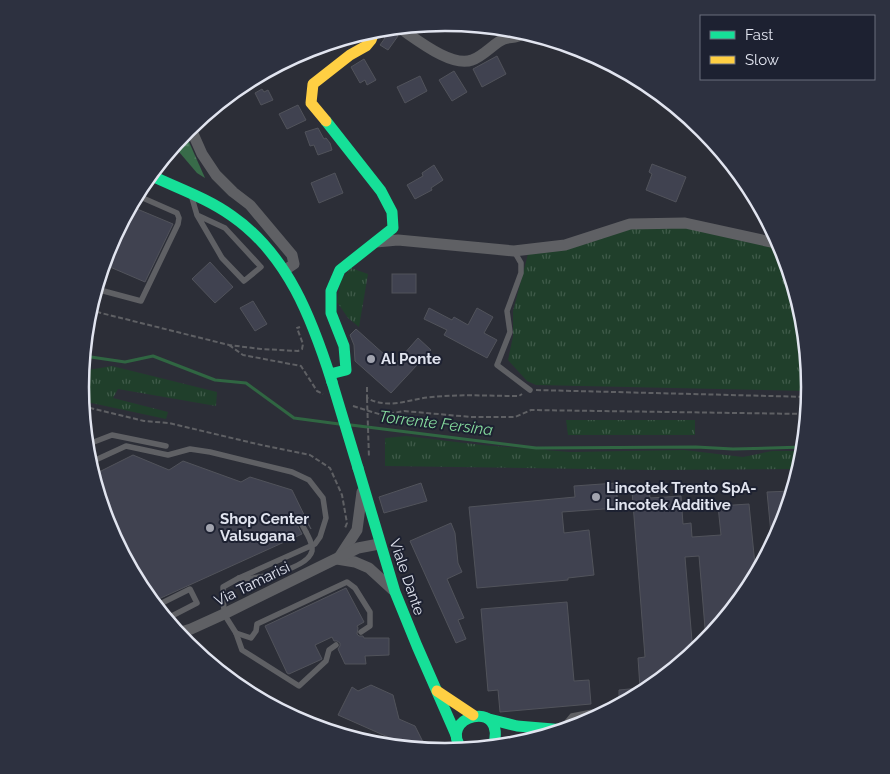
<svg xmlns="http://www.w3.org/2000/svg" width="890" height="774" font-family="Raleway,sans-serif">
<defs>
<pattern id="grass-tufts" width="24" height="20" patternUnits="userSpaceOnUse" patternTransform="scale(1.25)"><rect width="24" height="20" fill="#203f2b"/><path d="M3 7l-1-3M5 7V3M7 7l1-3M15 17l-1-3M17 17v-4M19 17l1-3" fill="none" stroke="#405b4a"/></pattern>
<pattern id="forest-firs" width="22" height="20" patternUnits="userSpaceOnUse" patternTransform="scale(1.25)"><rect width="22" height="20" fill="#386b49"/><path d="M5 1l3.5 6h-7zM16 11l3.5 6h-7z" fill="#548064"/></pattern>
</defs>
<rect width="100%" height="100%" fill="#2c2e37"/>
<g fill="url(#grass-tufts)">
<path d="M 630,226 L 685,226 L 782,248 L 803,316 L 809,391 L 536,385 L 527,381 L 508,360 L 513,336 L 513,311 L 528,254 Z"/>
<path d="M 351,268 L 368,274 L 359,327 L 348,318 L 337,302 L 341,280 Z"/>
<path d="M 112,366 L 217,392 L 216,406 L 118,389 L 113,398 L 168,412 L 166,419 L 82,401 L 81,387 L 82,371 Z"/>
<path d="M 566,420 L 695,420 L 695,435 L 568,435 Z"/>
<path d="M 406,436 L 482,445 L 570,452 L 684,450 L 743,457 L 772,451 L 803,451 L 799,469 L 655,470 L 385,466 L 385,438 Z"/>
</g>
<path fill="url(#forest-firs)" d="M 185,133 L 205,178 L 197,173 L 174,146 Z"/>
<g fill="none" stroke-linecap="round" stroke-linejoin="round">
<g stroke="#306642" stroke-width="3">
<path d="M 84,356 L 125,362 L 153,356 L 215,380 L 246,383 L 294,418 L 339,424"/>
<path d="M 351,425 L 536,448 L 696,447 L 733,449 L 804,447"/>
</g>
</g>
<g fill="#404250" stroke="#51535b">
<path d="M 385,28 L 391,28 L 393,33 L 398,36 L 388,50 L 380,45 L 385,38 L 383,36 Z"/>
<path d="M 497,56 L 506,74 L 482,87 L 473,69 Z"/>
<path d="M 364,59 L 376,80 L 367,85 L 365,80 L 360,83 L 351,67 Z"/>
<path d="M 454,71 L 467,92 L 452,101 L 439,80 Z"/>
<path d="M 420,76 L 427,91 L 405,103 L 397,87 Z"/>
<path d="M 262,89 L 264,92 L 268,90 L 273,100 L 261,105 L 255,93 Z"/>
<path d="M 298,105 L 306,120 L 287,129 L 279,114 Z"/>
<path d="M 318,128 L 324,139 L 326,138 L 330,143 L 332,150 L 318,155 L 314,145 L 310,146 L 305,132 Z"/>
<path d="M 652,164 L 686,177 L 676,202 L 646,190 L 652,174 L 649,172 Z"/>
<path d="M 434,165 L 443,180 L 431,188 L 432,190 L 415,199 L 407,185 L 423,176 L 422,173 Z"/>
<path d="M 335,173 L 343,193 L 319,203 L 311,183 Z"/>
<path d="M 130,206 L 173,224 L 145,282 L 103,264 L 108,247 Z"/>
<path d="M 210,262 L 233,287 L 215,303 L 192,279 Z"/>
<rect x="392" y="274" width="24" height="19"/>
<path d="M 253,301 L 267,324 L 255,331 L 240,308 Z"/>
<path d="M 429,308 L 452,320 L 454,317 L 468,325 L 477,308 L 493,317 L 484,333 L 497,340 L 487,358 L 444,335 L 447,330 L 424,319 Z"/>
<path d="M 356,329 L 395,364 L 418,338 L 431,350 L 391,393 L 355,361 L 354,345 L 350,335 Z"/>
<path d="M 133,455 L 169,470 L 183,461 L 241,482 L 250,477 L 292,490 L 311,529 L 303,516 L 297,515 L 294,519 L 302,534 L 152,602 L 142,589 L 108,526 L 93,475 Z"/>
<path d="M 421,483 L 427,501 L 384,513 L 379,497 Z"/>
<path d="M 616,483 L 618,508 L 562,512 L 564,533 L 589,530 L 594,575 L 568,578 L 568,580 L 477,588 L 469,507 L 575,497 L 574,486 Z"/>
<path d="M 649,489 L 650,498 L 681,496 L 683,524 L 691,523 L 692,537 L 721,535 L 718,506 L 749,504 L 756,575 L 748,590 L 706,640 L 699,556 L 685,557 L 693,653 L 647,690 L 631,699 L 619,700 L 619,690 L 640,688 L 638,658 L 645,657 L 632,491 Z"/>
<path d="M 792,491 L 782,527 L 772,544 L 767,492 Z"/>
<path d="M 451,523 L 455,533 L 458,563 L 462,572 L 447,579 L 464,618 L 458,620 L 466,639 L 456,643 L 410,541 Z"/>
<path d="M 346,588 L 364,622 L 357,626 L 358,628 L 357,634 L 359,636 L 363,636 L 364,638 L 389,638 L 389,655 L 365,656 L 366,664 L 345,664 L 338,649 L 340,646 L 340,643 L 337,641 L 334,641 L 332,637 L 315,645 L 322,659 L 320,660 L 289,674 L 287,673 L 265,626 Z"/>
<path d="M 567,602 L 574,681 L 589,680 L 591,704 L 500,712 L 498,690 L 488,691 L 481,609 Z"/>
<path d="M 371,685 L 393,695 L 399,719 L 415,726 L 427,750 L 415,749 L 338,715 L 352,687 L 358,691 Z"/>
</g>
<g fill="none" stroke-linecap="round" stroke-linejoin="round">
<g stroke="#5f6064" stroke-width="2" stroke-dasharray="5 2.5" stroke-linecap="butt">
<path d="M 89,310 L 229,345 L 261,349 L 298,351 L 302,349 L 303,344 L 297,328 L 300,327"/>
<path d="M 229,345 L 243,355 L 301,366 L 317,391 L 323,394"/>
<path d="M 367,387 L 367,398 C 389,410 409,399 432,397 C 461,394 490,396 519,396 L 522,394"/>
<path d="M 536,390 L 809,397"/>
<path d="M 82,406 L 144,421 L 169,423 L 257,444 L 310,455 L 330,468 L 342,495 L 347,523 L 345,528"/>
<path d="M 353,406 L 382,415 L 404,411 L 471,417 L 515,417 L 531,410 L 807,414"/>
<path d="M 508,744 L 517,739"/>
</g>
<g stroke="#5f6064" stroke-width="5.5">
<path d="M 192,198 L 197,215 L 222,258 L 244,281 L 261,267 L 225,228 L 197,215"/>
<path d="M 514,251 L 521,263 L 521,273 L 507,311 L 510,332 L 497,365 L 530,390"/>
<path d="M 96,289 L 141,301 L 178,224 L 179,218 L 177,213 L 136,195"/>
<path d="M 86,445 L 112,435 L 166,446"/>
<path d="M 89,463 L 126,446 L 168,455 L 190,449 L 210,452 L 292,472 L 309,480 L 323,498 L 326,518 L 320,537 L 315,544 L 239,578 L 223,587 L 224,614 L 236,633 L 242,650 L 299,686 L 326,661 L 329,650 L 336,645"/>
<path d="M 299,519 L 306,532"/>
<path d="M 239,578 L 247,579 L 266,576"/>
<path d="M 156,606 L 190,589 L 197,603 L 166,619"/>
<path d="M 236,633 L 251,638 L 256,631 L 257,624 L 347,582 L 355,588 L 370,612 L 370,626 L 361,632"/>
<path d="M 562,728 L 572,716 L 614,708"/>
</g>
<g stroke="#5f6064" stroke-width="11">
<path d="M 398,27 C 415,38 451,68 472,60 C 484,56 495,42 504,39 C 513,36 514,40 523,33"/>
<path d="M 190,127 L 202,154 L 216,175 L 233,192 L 250,205 L 292,255 L 294,264 L 285,270"/>
<path d="M 376,242 L 398,240 L 514,251 L 565,245 L 630,224 L 685,223 L 780,244"/>
<path d="M 340,556 L 357,530 L 362,492"/>
<path d="M 337,559 L 355,562 L 369,568 L 393,590"/>
<path d="M 178,633 L 191,629 L 224,614 L 358,548 L 379,544"/>
</g>
<g stroke="#16e098" stroke-width="11">
<path d="M 326,121 L 381,191 L 392,212 L 393,228 L 340,270 L 331,291 L 331,313 L 344,346 L 346,370 L 330,374"/>
<path d="M 150,175 C 177,188 207,198 232,216 C 288,255 312,319 332,382"/>
<path d="M 358,468 L 395,592 L 417,646 L 456,735"/>
<path d="M 489,719 L 517,726 L 565,730"/>
<path d="M 463,750 C 434,717 509,696 493,747"/>
</g>
<g stroke="#ffcf43" stroke-width="11">
<path d="M 326,121 L 311,103 L 313,84 L 350,55 L 366,46 L 371,40 L 375,29"/>
<path d="M 437,691 L 473,715"/>
</g>
<path stroke="#5f6064" stroke-width="2" stroke-dasharray="5 2.5" stroke-linecap="butt" d="M 367,398 L 369,458"/>
<path stroke="#5f6064" stroke-width="5.5" d="M 266,576 C 278,573 309,565 312,551 C 313,544 309,538 306,532"/>
<path stroke="#16e098" stroke-width="11" d="M 332,382 L 358,468"/>
</g>
<g fill="#a2a4af" stroke="#1d2131" stroke-width="2">
<circle cx="371" cy="359" r="5"/>
<circle cx="596" cy="497" r="5"/>
<circle cx="210" cy="528" r="5"/>
</g>
<g text-anchor="middle" dominant-baseline="central" stroke-width="4" stroke-linejoin="round" paint-order="stroke">
<g font-size="15" font-weight="bold" fill="#e1e4ef" stroke="#1d2131" text-anchor="start">
<text x="381" y="359">Al Ponte</text>
<text x="606" y="488">Lincotek Trento SpA-<tspan x="606" dy="17">Lincotek Additive</tspan></text>
<text x="220" y="519">Shop Center<tspan x="220" dy="17">Valsugana</tspan></text>
</g>
<g font-size="15" fill="#e1e4ef" stroke="#1d2131">
<text transform="translate(407 577) rotate(71)">Viale Dante</text>
<text transform="translate(252 584) rotate(-26)">Via Tamarisi</text>
</g>
<g font-size="16" font-style="italic" fill="#85da9d" stroke="#1d2131">
<text transform="translate(436 423) rotate(7)">Torrente Fersina</text>
</g>
</g>
<path d="M0 0H890V774H0ZM89 387a356 356 0 1 1 712 0a356 356 0 1 1-712 0Z" fill="#2d3140" fill-rule="evenodd"/>
<path fill="none" stroke="#e1e4ef" stroke-width="2.5" d="M89 387a356 356 0 1 1 712 0a356 356 0 1 1-712 0Z"/>
<rect x="700" y="15" width="175" height="65" fill="#1d2131" stroke="#6b6f7d"/>
<rect x="710" y="31" width="25" height="8" fill="#16e098" stroke="#6b6f7d"/>
<text x="745" y="40" font-size="15" fill="#e1e4ef">Fast</text>
<rect x="710" y="56" width="25" height="8" fill="#ffcf43" stroke="#6b6f7d"/>
<text x="745" y="65" font-size="15" fill="#e1e4ef">Slow</text>
</svg>
